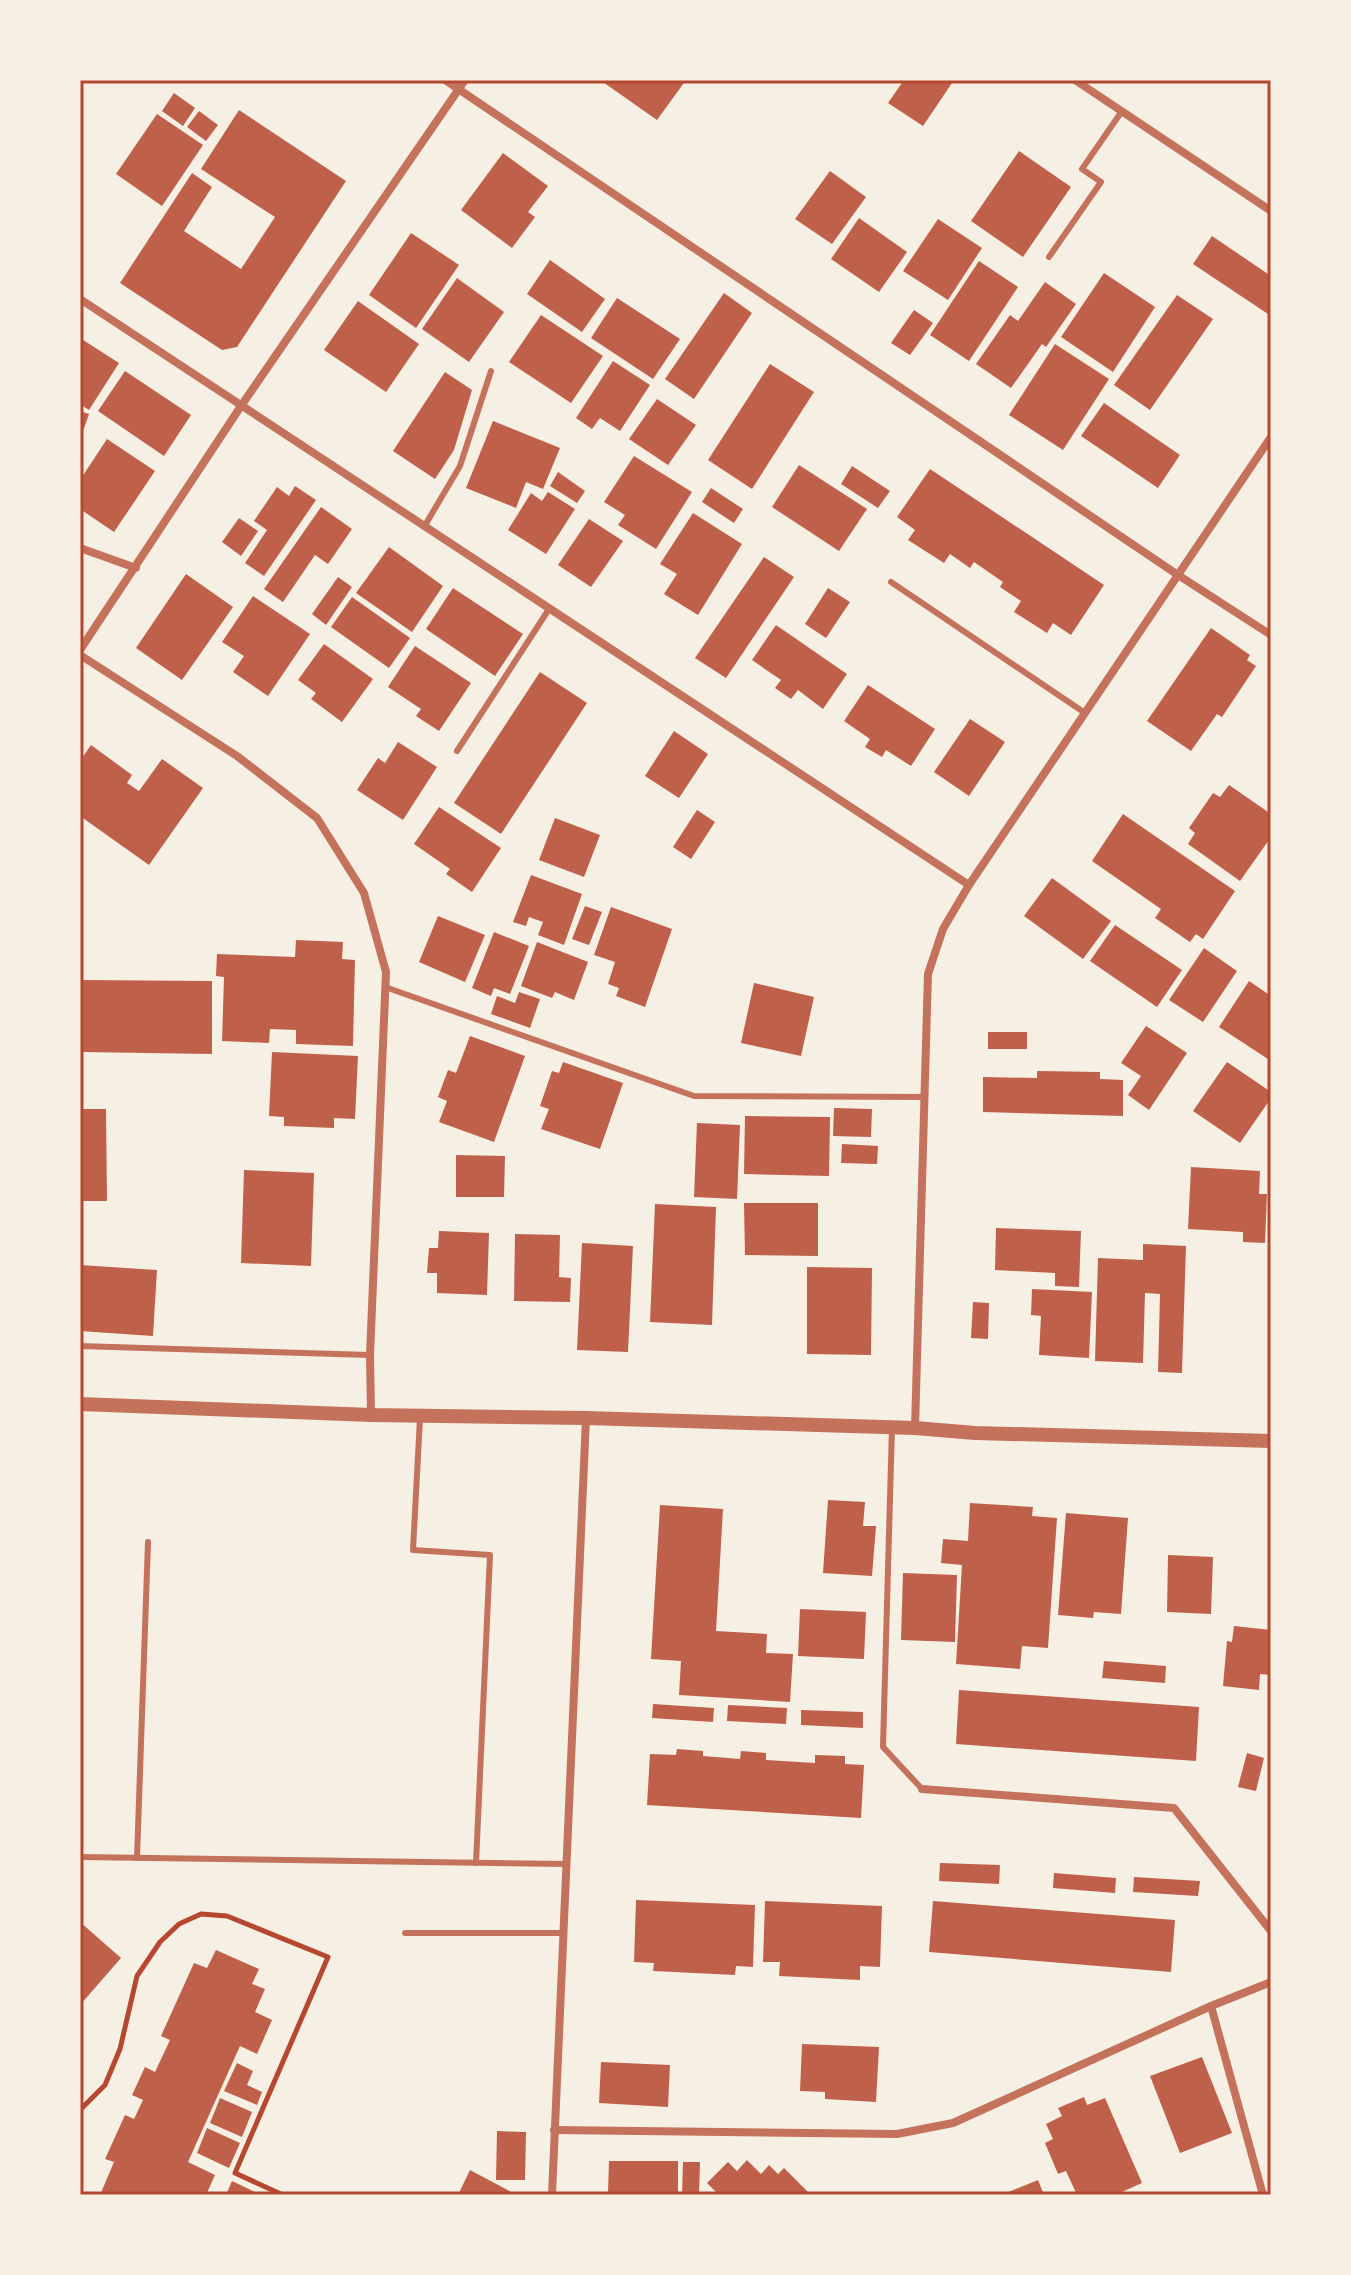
<svg xmlns="http://www.w3.org/2000/svg" width="1351" height="2275" font-family="Cabin,sans-serif">
<rect width="100%" height="100%" fill="#f6efe4"/>
<g fill="#bf614a">
<path d="M 600,80 L 686,80 L 657,120 Z"/>
<path d="M 904,80 L 954,80 L 923,126 L 888,103 Z"/>
<path d="M 174,93 L 195,108 L 183,126 L 162,111 Z"/>
<path d="M 239,110 L 346,181 L 237,347 L 222,350 L 120,283 L 192,173 L 212,187 L 184,231 L 241,269 L 275,217 L 201,169 Z"/>
<path d="M 199,111 L 218,125 L 206,141 L 187,127 Z"/>
<path d="M 157,114 L 203,145 L 162,206 L 116,174 Z"/>
<path d="M 1019,151 L 1071,187 L 1023,257 L 971,221 Z"/>
<path d="M 503,153 L 548,186 L 528,212 L 535,217 L 512,248 L 461,210 Z"/>
<path d="M 830,171 L 866,197 L 832,244 L 795,219 Z"/>
<path d="M 859,218 L 907,252 L 879,292 L 831,259 Z"/>
<path d="M 938,219 L 982,248 L 948,300 L 903,271 Z"/>
<path d="M 411,233 L 459,265 L 416,328 L 369,295 Z"/>
<path d="M 1212,236 L 1271,276 L 1271,316 L 1193,264 Z"/>
<path d="M 550,260 L 605,299 L 582,332 L 527,294 Z"/>
<path d="M 979,261 L 1018,287 L 969,361 L 930,335 Z"/>
<path d="M 1104,273 L 1155,307 L 1113,372 L 1061,337 Z"/>
<path d="M 457,278 L 504,312 L 469,362 L 422,329 Z"/>
<path d="M 1045,282 L 1076,304 L 1046,347 L 1042,344 L 1011,388 L 976,364 L 1010,315 L 1018,321 Z"/>
<path d="M 724,293 L 752,313 L 694,399 L 665,379 Z"/>
<path d="M 1177,295 L 1213,319 L 1150,410 L 1114,385 Z"/>
<path d="M 617,298 L 680,339 L 653,379 L 591,338 Z"/>
<path d="M 358,301 L 419,344 L 386,392 L 324,350 Z"/>
<path d="M 914,310 L 933,323 L 910,355 L 891,343 Z"/>
<path d="M 541,315 L 603,356 L 571,403 L 509,362 Z"/>
<path d="M 80,338 L 119,363 L 89,410 L 80,404 Z"/>
<path d="M 1055,344 L 1109,379 L 1063,450 L 1009,415 Z"/>
<path d="M 613,361 L 650,385 L 620,431 L 600,418 L 592,429 L 576,418 Z"/>
<path d="M 770,364 L 814,392 L 752,489 L 708,460 Z"/>
<path d="M 125,371 L 191,415 L 164,456 L 98,411 Z"/>
<path d="M 445,372 L 472,390 L 454,450 L 435,479 L 393,451 Z"/>
<path d="M 657,399 L 696,425 L 668,465 L 629,439 Z"/>
<path d="M 1104,403 L 1180,455 L 1158,488 L 1081,436 Z"/>
<path d="M 80,411 L 89,414 L 80,440 Z"/>
<path d="M 493,421 L 560,448 L 543,489 L 526,482 L 516,508 L 466,488 Z"/>
<path d="M 107,439 L 155,471 L 114,532 L 80,509 L 80,480 Z"/>
<path d="M 634,456 L 692,492 L 656,549 L 618,525 L 625,515 L 604,502 Z"/>
<path d="M 799,465 L 867,509 L 839,551 L 772,507 Z"/>
<path d="M 852,466 L 890,491 L 878,508 L 841,484 Z"/>
<path d="M 930,469 L 1104,585 L 1071,635 L 1053,623 L 1047,633 L 1014,612 L 1021,601 L 1000,587 L 1003,582 L 974,562 L 970,568 L 950,554 L 944,563 L 908,540 L 915,530 L 897,517 Z"/>
<path d="M 558,472 L 585,491 L 577,503 L 550,486 Z"/>
<path d="M 295,486 L 316,500 L 264,576 L 245,563 L 267,530 L 254,521 L 277,487 L 289,496 Z"/>
<path d="M 711,488 L 743,509 L 734,523 L 702,502 Z"/>
<path d="M 548,492 L 575,509 L 546,554 L 508,530 L 531,493 L 542,501 Z"/>
<path d="M 321,507 L 352,529 L 328,564 L 315,555 L 283,602 L 264,589 Z"/>
<path d="M 693,513 L 742,544 L 698,615 L 664,594 L 677,574 L 660,564 Z"/>
<path d="M 239,518 L 258,531 L 241,556 L 222,542 Z"/>
<path d="M 589,519 L 623,541 L 591,587 L 558,565 Z"/>
<path d="M 389,547 L 443,586 L 412,632 L 356,593 Z"/>
<path d="M 764,557 L 794,577 L 726,678 L 695,658 Z"/>
<path d="M 186,574 L 233,607 L 182,680 L 136,648 Z"/>
<path d="M 338,577 L 352,587 L 326,625 L 312,614 Z"/>
<path d="M 453,588 L 523,634 L 495,676 L 426,629 Z"/>
<path d="M 828,588 L 850,602 L 826,638 L 805,624 Z"/>
<path d="M 253,596 L 310,634 L 268,696 L 233,672 L 244,656 L 222,642 Z"/>
<path d="M 352,597 L 410,638 L 389,668 L 331,627 Z"/>
<path d="M 776,625 L 847,674 L 823,709 L 798,690 L 791,699 L 775,688 L 781,680 L 752,660 Z"/>
<path d="M 1211,628 L 1250,655 L 1247,660 L 1256,666 L 1222,717 L 1217,714 L 1191,751 L 1147,721 Z"/>
<path d="M 324,644 L 373,679 L 342,722 L 311,699 L 316,693 L 298,680 Z"/>
<path d="M 415,646 L 471,683 L 439,731 L 416,716 L 421,709 L 388,687 Z"/>
<path d="M 540,672 L 587,703 L 501,834 L 454,803 Z"/>
<path d="M 868,685 L 935,729 L 911,766 L 886,750 L 882,757 L 865,747 L 870,739 L 844,721 Z"/>
<path d="M 970,719 L 1005,742 L 969,796 L 934,772 Z"/>
<path d="M 674,731 L 708,754 L 679,798 L 645,776 Z"/>
<path d="M 398,742 L 437,767 L 403,820 L 357,790 L 378,758 L 385,763 Z"/>
<path d="M 91,745 L 132,775 L 127,783 L 139,791 L 162,759 L 203,788 L 149,865 L 80,816 L 80,761 Z"/>
<path d="M 1229,785 L 1271,814 L 1271,837 L 1240,881 L 1188,844 L 1195,833 L 1189,828 L 1213,793 L 1220,797 Z"/>
<path d="M 439,807 L 501,848 L 472,892 L 446,874 L 450,869 L 414,844 Z"/>
<path d="M 697,810 L 715,822 L 691,859 L 673,847 Z"/>
<path d="M 1123,814 L 1235,891 L 1203,939 L 1196,934 L 1190,942 L 1155,918 L 1161,909 L 1092,861 Z"/>
<path d="M 555,818 L 600,835 L 584,877 L 539,860 Z"/>
<path d="M 531,875 L 582,894 L 564,945 L 538,935 L 543,922 L 529,917 L 526,926 L 513,922 Z"/>
<path d="M 1052,878 L 1111,921 L 1083,959 L 1024,916 Z"/>
<path d="M 585,906 L 602,912 L 589,945 L 572,939 Z"/>
<path d="M 611,907 L 672,929 L 645,1007 L 616,996 L 619,988 L 608,984 L 615,962 L 594,955 Z"/>
<path d="M 438,916 L 485,935 L 465,982 L 419,962 Z"/>
<path d="M 1115,925 L 1182,970 L 1157,1007 L 1090,961 Z"/>
<path d="M 494,932 L 529,946 L 510,994 L 494,988 L 491,996 L 472,988 Z"/>
<path d="M 296,940 L 343,942 L 342,959 L 355,960 L 353,1046 L 296,1044 L 296,1030 L 270,1029 L 269,1043 L 222,1041 L 224,977 L 216,976 L 217,954 L 295,957 Z"/>
<path d="M 537,942 L 588,962 L 574,1000 L 555,992 L 552,998 L 521,986 Z"/>
<path d="M 1204,948 L 1237,971 L 1203,1022 L 1169,1000 Z"/>
<path d="M 82,980 L 212,981 L 212,1054 L 82,1052 Z"/>
<path d="M 1249,981 L 1271,996 L 1271,1061 L 1219,1027 Z"/>
<path d="M 754,983 L 814,997 L 801,1056 L 741,1043 Z"/>
<path d="M 519,992 L 540,999 L 530,1028 L 491,1014 L 497,996 L 515,1003 Z"/>
<path d="M 1146,1026 L 1187,1053 L 1149,1110 L 1128,1095 L 1141,1076 L 1121,1063 Z"/>
<rect x="988" y="1032" width="39" height="17"/>
<path d="M 470,1036 L 525,1056 L 494,1142 L 439,1122 L 447,1101 L 438,1097 L 448,1070 L 456,1073 Z"/>
<path d="M 272,1052 L 358,1056 L 355,1119 L 334,1118 L 334,1128 L 284,1126 L 284,1117 L 269,1116 Z"/>
<path d="M 563,1062 L 623,1083 L 600,1149 L 541,1129 L 549,1109 L 540,1106 L 552,1071 L 559,1073 Z"/>
<path d="M 1227,1062 L 1271,1092 L 1271,1098 L 1240,1143 L 1193,1111 Z"/>
<path d="M 1037,1071 L 1100,1072 L 1100,1079 L 1123,1080 L 1123,1116 L 983,1112 L 983,1077 L 1037,1078 Z"/>
<path d="M 834,1108 L 872,1109 L 871,1137 L 833,1136 Z"/>
<path d="M 80,1109 L 106,1109 L 107,1201 L 80,1201 Z"/>
<path d="M 745,1116 L 830,1117 L 829,1176 L 744,1174 Z"/>
<path d="M 697,1123 L 740,1125 L 737,1199 L 694,1197 Z"/>
<path d="M 842,1144 L 878,1146 L 877,1164 L 841,1163 Z"/>
<path d="M 456,1155 L 505,1156 L 504,1197 L 456,1197 Z"/>
<path d="M 1191,1167 L 1260,1171 L 1259,1194 L 1267,1194 L 1265,1243 L 1243,1242 L 1243,1232 L 1188,1229 Z"/>
<path d="M 244,1170 L 314,1173 L 311,1266 L 241,1263 Z"/>
<path d="M 744,1203 L 818,1203 L 818,1256 L 745,1255 Z"/>
<path d="M 655,1204 L 716,1207 L 712,1325 L 650,1322 Z"/>
<path d="M 996,1228 L 1081,1231 L 1079,1287 L 1055,1286 L 1055,1273 L 995,1270 Z"/>
<path d="M 439,1231 L 489,1233 L 487,1295 L 437,1293 L 437,1273 L 427,1273 L 429,1248 L 438,1248 Z"/>
<path d="M 515,1234 L 560,1235 L 559,1277 L 571,1278 L 570,1302 L 514,1301 Z"/>
<path d="M 582,1243 L 633,1246 L 628,1352 L 577,1350 Z"/>
<path d="M 1143,1244 L 1186,1246 L 1182,1373 L 1158,1372 L 1160,1294 L 1145,1293 L 1143,1363 L 1095,1361 L 1098,1258 L 1143,1260 Z"/>
<path d="M 80,1265 L 157,1270 L 153,1336 L 80,1331 Z"/>
<path d="M 807,1267 L 872,1268 L 871,1355 L 807,1354 Z"/>
<path d="M 1032,1289 L 1092,1292 L 1089,1358 L 1039,1355 L 1041,1316 L 1031,1315 Z"/>
<path d="M 973,1302 L 989,1303 L 988,1339 L 971,1338 Z"/>
<path d="M 828,1500 L 865,1502 L 863,1526 L 876,1526 L 872,1576 L 823,1573 Z"/>
<path d="M 970,1503 L 1033,1507 L 1032,1516 L 1057,1518 L 1048,1648 L 1022,1646 L 1020,1669 L 956,1664 L 962,1565 L 941,1563 L 943,1539 L 968,1541 Z"/>
<path d="M 660,1505 L 723,1509 L 716,1631 L 767,1634 L 766,1653 L 793,1654 L 790,1702 L 679,1695 L 681,1661 L 651,1659 Z"/>
<path d="M 1066,1513 L 1128,1518 L 1121,1614 L 1094,1612 L 1093,1618 L 1058,1615 Z"/>
<path d="M 1168,1555 L 1213,1557 L 1211,1614 L 1167,1612 Z"/>
<path d="M 903,1573 L 957,1575 L 955,1642 L 901,1640 Z"/>
<path d="M 800,1609 L 866,1612 L 864,1659 L 798,1656 Z"/>
<path d="M 1234,1626 L 1271,1630 L 1271,1675 L 1260,1674 L 1259,1690 L 1223,1686 L 1227,1641 L 1232,1642 Z"/>
<path d="M 1104,1661 L 1166,1666 L 1165,1683 L 1102,1678 Z"/>
<path d="M 959,1690 L 1199,1707 L 1196,1761 L 956,1744 Z"/>
<path d="M 653,1704 L 714,1708 L 713,1722 L 652,1718 Z"/>
<path d="M 728,1705 L 787,1708 L 786,1724 L 727,1721 Z"/>
<path d="M 801,1710 L 863,1712 L 863,1728 L 801,1725 Z"/>
<path d="M 677,1749 L 703,1751 L 703,1756 L 740,1759 L 741,1751 L 766,1753 L 766,1760 L 815,1763 L 815,1755 L 845,1756 L 845,1764 L 864,1765 L 861,1818 L 647,1805 L 650,1754 L 676,1755 Z"/>
<path d="M 1247,1753 L 1264,1758 L 1256,1791 L 1238,1787 Z"/>
<path d="M 940,1863 L 1000,1865 L 999,1884 L 939,1881 Z"/>
<path d="M 1054,1873 L 1116,1878 L 1115,1893 L 1053,1888 Z"/>
<path d="M 1134,1877 L 1200,1881 L 1198,1896 L 1133,1892 Z"/>
<path d="M 636,1900 L 755,1905 L 753,1967 L 736,1966 L 735,1975 L 653,1971 L 654,1963 L 634,1962 Z"/>
<path d="M 765,1901 L 882,1906 L 880,1967 L 860,1966 L 860,1980 L 779,1976 L 780,1962 L 763,1962 Z"/>
<path d="M 933,1901 L 1175,1920 L 1171,1972 L 929,1952 Z"/>
<path d="M 80,1922 L 121,1958 L 80,2005 Z"/>
<path d="M 216,1950 L 259,1969 L 252,1984 L 265,1989 L 255,2012 L 272,2020 L 257,2054 L 240,2046 L 188,2162 L 215,2175 L 206,2195 L 100,2195 L 114,2162 L 105,2159 L 125,2115 L 134,2119 L 143,2100 L 132,2095 L 145,2067 L 155,2072 L 170,2040 L 161,2036 L 194,1963 L 207,1968 Z"/>
<path d="M 802,2044 L 879,2047 L 876,2102 L 825,2099 L 825,2092 L 800,2091 Z"/>
<path d="M 1202,2057 L 1232,2133 L 1180,2153 L 1150,2076 Z"/>
<path d="M 601,2062 L 670,2065 L 668,2107 L 599,2103 Z"/>
<path d="M 237,2063 L 253,2071 L 247,2085 L 262,2092 L 257,2105 L 224,2091 Z"/>
<path d="M 1084,2097 L 1087,2105 L 1105,2098 L 1142,2183 L 1115,2195 L 1077,2195 L 1066,2171 L 1058,2174 L 1045,2143 L 1053,2139 L 1046,2124 L 1062,2116 L 1058,2108 Z"/>
<path d="M 220,2098 L 252,2112 L 242,2137 L 210,2123 Z"/>
<path d="M 207,2128 L 240,2143 L 229,2168 L 197,2153 Z"/>
<path d="M 497,2131 L 526,2132 L 525,2180 L 496,2180 Z"/>
<path d="M 747,2160 L 761,2174 L 769,2165 L 778,2174 L 784,2168 L 811,2195 L 719,2195 L 707,2183 L 728,2162 L 737,2171 Z"/>
<path d="M 609,2161 L 678,2161 L 678,2195 L 629,2195 L 629,2193 L 608,2192 Z"/>
<path d="M 683,2162 L 700,2162 L 699,2195 L 682,2195 Z"/>
<path d="M 470,2170 L 517,2195 L 458,2195 Z"/>
<path d="M 1038,2180 L 1044,2195 L 1001,2195 Z"/>
<path d="M 232,2181 L 255,2192 L 254,2195 L 226,2195 Z"/>
</g>
<g fill="none" stroke-linecap="round" stroke-linejoin="round">
<path stroke="#b5482f" stroke-width="5" d="M 80,2110 L 105,2085 L 120,2049 L 137,1976 L 160,1942 L 179,1924 L 201,1914 L 227,1916 L 328,1957 L 235,2173 L 283,2195"/>
<g stroke="#c5725c" stroke-width="6">
<path d="M 1049,257 L 1101,182 L 1082,169 L 1122,111"/>
<path d="M 424,527 L 460,466 L 491,371"/>
<path d="M 891,582 L 1085,713"/>
<path d="M 457,751 L 549,609"/>
<path d="M 385,987 L 694,1096 L 925,1097"/>
<path d="M 80,1346 L 370,1355"/>
<path d="M 420,1418 L 413,1550 L 490,1555 L 476,1863"/>
<path d="M 892,1427 L 883,1747 L 922,1789"/>
<path d="M 80,1857 L 567,1864"/>
<path d="M 137,1858 L 148,1542"/>
<path d="M 405,1933 L 562,1933"/>
</g>
<g stroke="#c5725c" stroke-width="8">
<path d="M 445,80 L 1178,575 L 1271,635"/>
<path d="M 1075,80 L 1271,211"/>
<path d="M 80,299 L 969,885"/>
<path d="M 80,548 L 136,568"/>
<path d="M 80,650 L 241,406 L 465,80"/>
<path d="M 80,655 L 237,756 L 317,818 L 364,893 L 386,972 L 370,1355 L 371,1415"/>
<path d="M 915,1428 L 928,974 L 943,929 L 969,885 L 1271,437"/>
<path d="M 922,1789 L 1174,1808 L 1271,1931"/>
<path d="M 1211,2006 L 1263,2195"/>
<path d="M 554,2130 L 897,2134 L 953,2123 L 1211,2006 L 1271,1982"/>
<path d="M 552,2195 L 586,1418"/>
</g>
<path stroke="#c5725c" stroke-width="14" d="M 80,1404 L 371,1415 L 586,1418 L 915,1428 L 975,1433 L 1271,1441"/>
</g>
<rect width="1351" height="2275" fill="none" stroke="#f6efe4" stroke-width="164"/>
<rect x="82" y="82" width="1187" height="2111" fill="none" stroke="#b5482f" stroke-width="3"/>
</svg>
